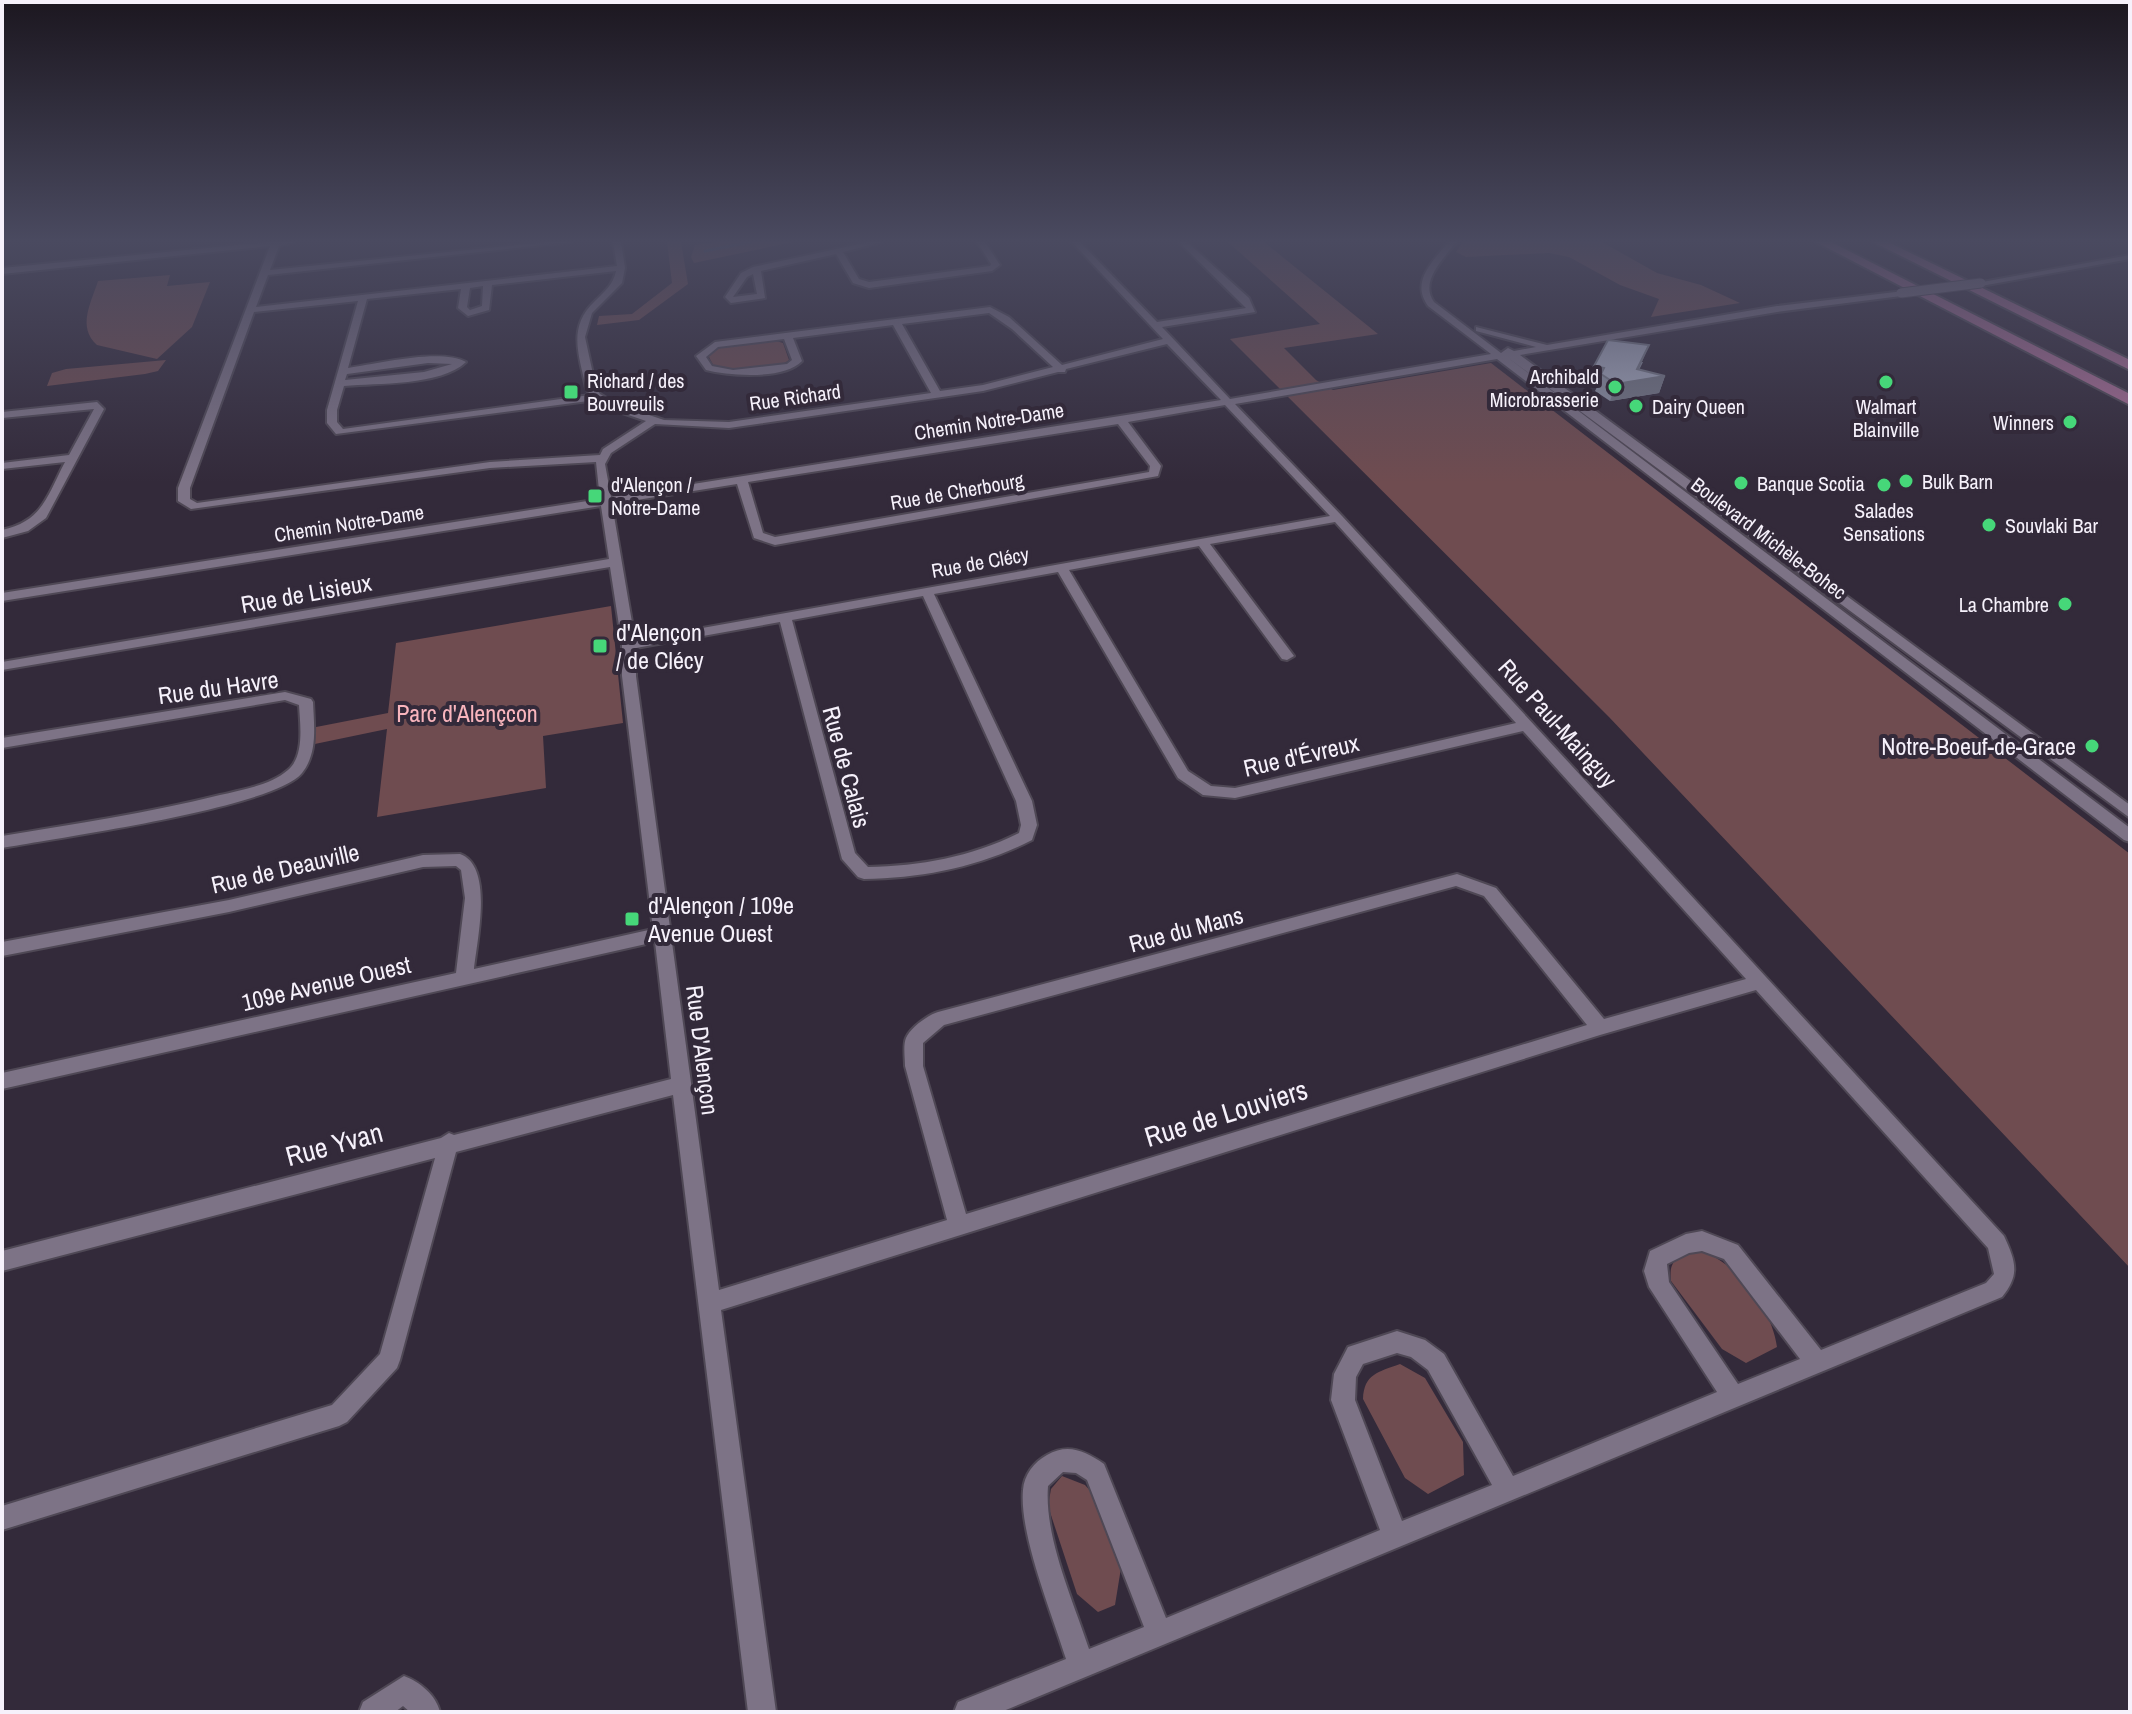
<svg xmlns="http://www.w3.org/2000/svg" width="2132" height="1714" font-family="'Archivo Narrow',sans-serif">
<rect width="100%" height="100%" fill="#332a3a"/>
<g fill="#6f4c50">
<path d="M 667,242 L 681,242 L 688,284 L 639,320 L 597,325 L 599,316 L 632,314 L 672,283 Z"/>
<path d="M 718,242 L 793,242 L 694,263 L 691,257 L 695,245 Z"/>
<path d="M 1228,242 L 1264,242 L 1378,334 L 1284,348 L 1316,380 L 1333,390 L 1491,363 L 2130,854 L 2130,1268 L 1609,717 L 1230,339 L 1320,324 Z"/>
<path d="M 1463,242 L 1602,242 L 1657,273 L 1701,285 L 1740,303 L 1651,317 L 1659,299 L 1620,285 L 1569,257 L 1549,253 L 1466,257 L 1456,252 Z"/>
<path d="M 170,275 L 167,286 L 210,282 L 192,327 L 157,359 L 97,345 C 77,327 91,303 98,281 Z"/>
<path d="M 773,340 L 783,343 L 789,360 C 771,374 735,371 714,367 L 707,353 L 717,347 Z"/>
<path d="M 166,360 L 158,371 L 145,374 L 47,386 L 52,373 L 66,369 Z"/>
<path d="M 611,606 L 623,723 L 543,736 L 546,788 L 377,817 L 387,729 L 310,745 L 311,728 L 388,713 L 396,643 Z"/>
<path d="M 1699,1250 C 1736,1262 1772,1308 1777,1347 L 1746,1363 L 1722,1349 L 1671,1281 C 1668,1258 1680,1256 1699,1250 Z"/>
<path d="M 1400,1364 L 1425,1378 L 1463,1442 L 1464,1475 L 1428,1494 L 1405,1478 L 1363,1399 C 1364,1374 1378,1372 1400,1364 Z"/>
<path d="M 1062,1476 L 1085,1485 L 1093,1494 L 1121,1568 L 1115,1605 L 1098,1612 L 1077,1594 L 1048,1506 L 1051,1489 Z"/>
</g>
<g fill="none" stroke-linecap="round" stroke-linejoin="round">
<path stroke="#365d7e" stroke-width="3" d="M 705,251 L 750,242"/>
<g stroke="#4f4855" stroke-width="4">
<g id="minor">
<path d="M 269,242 L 294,242 L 279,246 L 270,270 L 547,242 L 571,242 L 268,275 L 256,307 L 617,266 L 613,242 L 621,242 L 625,268 L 622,283 L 592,313 L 585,337 L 596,388 L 600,394 L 616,404 L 664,420 L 729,422 L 931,393 L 893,325 L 793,338 L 802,361 C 784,380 730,376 706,370 L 696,356 L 715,342 L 990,307 L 1009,317 L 1062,365 L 1163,339 L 1072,242 L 1080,242 L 1157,322 L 1246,308 L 1179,242 L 1187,242 L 1249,298 L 1255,312 L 1162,327 L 1230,399 L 1491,354 L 1428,306 C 1410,281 1433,262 1448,242 L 1456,242 C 1444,259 1419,281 1434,302 L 1501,353 L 1508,348 L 1514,351 L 1536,347 L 1476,331 L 1476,327 L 1547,345 L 1777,306 L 1904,291 L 1904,295 L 1901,296 L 1777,312 L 1520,355 L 2130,805 L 2130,818 L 1507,357 L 2130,828 L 2130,842 L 2124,840 L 1497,359 L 1235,404 L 1342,516 L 2004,1236 C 2016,1262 2020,1275 2002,1297 L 1001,1712 L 954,1712 L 958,1702 L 1066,1659 C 1052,1614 1019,1534 1023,1490 C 1024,1475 1034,1462 1047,1455 C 1068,1443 1085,1451 1104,1464 L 1166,1618 L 1380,1530 L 1331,1400 L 1334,1374 L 1348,1347 L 1397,1331 L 1425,1340 L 1444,1354 L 1513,1476 L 1717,1392 L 1649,1287 L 1644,1271 L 1650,1251 L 1686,1234 L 1702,1231 L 1738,1245 L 1821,1350 L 1986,1283 L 1994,1274 L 1988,1248 L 1756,990 L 1600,1035 L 721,1310 L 776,1712 L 748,1712 L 673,1095 L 456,1152 L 400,1360 L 397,1368 L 347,1422 L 339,1426 L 2,1530 L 2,1506 L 332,1405 L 380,1354 L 435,1158 L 2,1271 L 2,1251 L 441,1138 L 449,1133 L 454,1135 L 671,1079 L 655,942 L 2,1089 L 2,1073 L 456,973 L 465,898 L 461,870 L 456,866 L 423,867 L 229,912 L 2,956 L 2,942 L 229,900 L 423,855 L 460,854 C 494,866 477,940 474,969 L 653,929 L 622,676 L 622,645 L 610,567 L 2,670 L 2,662 L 609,559 L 601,506 L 2,601 L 2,593 L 600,499 L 596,462 L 490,468 L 191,509 L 178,501 L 178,488 L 270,246 L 2,274 L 2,268 ZM 616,271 C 613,285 605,291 595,301 C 567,327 579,355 586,388 L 590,395 L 343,429 L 337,422 L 337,410 L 344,386 C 377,383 441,386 466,362 C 440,348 378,364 348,368 L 367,299 L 461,289 L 458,308 L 468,316 L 489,310 L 492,285 ZM 483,286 L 482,306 L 470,310 L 467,307 L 470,288 ZM 358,301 L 327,410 L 327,423 L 336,434 L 596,400 L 608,408 L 646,421 L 603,449 L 600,455 L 490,462 L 197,503 L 190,499 L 190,488 L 254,312 ZM 989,313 L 1012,329 L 1053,367 L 983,385 L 940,391 L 902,324 ZM 784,339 L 792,360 L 787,364 L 733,370 L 712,366 L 706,357 L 718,347 ZM 1167,344 L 1221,400 L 611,497 L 605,464 L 611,453 L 655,424 L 729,428 L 983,391 L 1058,372 L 1065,372 L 1066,369 ZM 428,363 L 452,364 L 424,372 L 345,380 L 347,374 ZM 1225,405 L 1330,516 L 635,640 L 612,504 L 737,484 L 754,538 L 775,545 L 1158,476 L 1161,466 L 1128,422 ZM 1118,424 L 1150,466 L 1149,472 L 775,537 L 763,533 L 748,482 ZM 1335,522 L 1516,723 L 1235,788 L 1211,786 L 1188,771 L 1069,570 L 1199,546 L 1282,659 L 1287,660 L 1294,656 L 1210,544 ZM 1058,572 L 1178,778 L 1203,795 L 1235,798 L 1523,731 L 1746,979 L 1604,1019 L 1496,888 L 1457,874 L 938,1012 C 928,1015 910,1028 906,1038 C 903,1045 905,1058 905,1066 L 947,1220 L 719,1290 L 636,676 L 636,648 L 780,622 L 842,859 L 858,877 L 864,879 C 923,878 979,867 1032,840 L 1037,825 L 1032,801 L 934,594 ZM 923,596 L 1016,801 L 1021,825 L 1019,833 C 971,857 921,866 868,867 L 855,853 L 792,620 ZM 1456,886 L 1484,896 L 1587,1025 L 966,1214 L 923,1066 L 923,1043 L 944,1025 ZM 1702,1251 L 1724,1259 L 1800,1359 L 1738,1384 L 1669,1282 L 1667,1264 L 1689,1253 ZM 1397,1353 L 1411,1357 L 1428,1370 L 1492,1485 L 1402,1521 L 1355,1400 L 1356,1377 L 1363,1364 ZM 1063,1472 L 1076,1473 L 1087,1480 L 1144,1627 L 1089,1649 C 1073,1600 1044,1537 1048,1486 Z"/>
<path d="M 869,242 L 882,242 L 843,252 L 859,279 L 869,282 L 990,266 L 991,264 L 977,242 L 985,242 L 1000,265 L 992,271 L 869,288 L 853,283 L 836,254 L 761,271 L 765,298 L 731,303 L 725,297 L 741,273 L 753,267 ZM 753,274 L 757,294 L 733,297 L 747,277 Z"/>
<path d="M 2130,255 L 2130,259 L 1981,286 L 1977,283 Z"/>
<path d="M 97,402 L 104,409 L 46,518 L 28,531 L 2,538 L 2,530 C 43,521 47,496 65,462 L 2,469 L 2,463 L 69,455 L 94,409 L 2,418 L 2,412 Z"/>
<path d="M 285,692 L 311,699 L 313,702 C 314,726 318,753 302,773 C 274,808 55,838 2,848 L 2,836 C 75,824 148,813 220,795 C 242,790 271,785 288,770 C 305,756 300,723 299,705 L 285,700 L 2,748 L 2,738 Z"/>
<path d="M 404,1676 C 420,1682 436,1695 440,1712 L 410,1712 L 403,1706 L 395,1712 L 359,1712 L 363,1702 Z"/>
</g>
</g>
<g stroke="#4f4855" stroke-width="4">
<g id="highway">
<path d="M 1816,242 L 1831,242 L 2130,394 L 2130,405 Z"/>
<path d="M 1873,242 L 1888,242 L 2130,360 L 2130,370 Z"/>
</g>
</g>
<use href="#minor" fill="#7d7386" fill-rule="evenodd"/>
<use href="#highway" fill="#a76c94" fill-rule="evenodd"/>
<g stroke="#4f4855" stroke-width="11" stroke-linecap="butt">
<path id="minor-bridge" d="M 1901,293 L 1981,283"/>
</g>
<use href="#minor-bridge" stroke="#7d7386" stroke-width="9"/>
</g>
<path fill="#9094a5" d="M 1643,362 L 1639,370 L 1665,376 L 1659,393 L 1610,401 L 1595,391 L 1598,385 L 1588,383 L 1594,366 Z"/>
<path fill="#767886" d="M 1649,345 L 1634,381 L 1665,376 L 1659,393 L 1610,401 L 1616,384 L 1637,369 Z"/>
<path fill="#a8acc0" stroke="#767886" stroke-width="2" d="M 1608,340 L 1649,345 L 1637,369 L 1665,376 L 1616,384 L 1601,374 L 1604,368 L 1594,366 Z"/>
<linearGradient id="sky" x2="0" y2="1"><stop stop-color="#1c1720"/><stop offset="0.5" stop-color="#4a4a60"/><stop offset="1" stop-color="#4a4a60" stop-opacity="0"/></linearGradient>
<rect width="2132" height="482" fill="url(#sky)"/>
<g fill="#46d779" stroke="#332a3a" stroke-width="3">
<circle cx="1886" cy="382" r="8"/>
<circle cx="1615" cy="387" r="8"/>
<rect x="563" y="384" width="16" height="16" rx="4"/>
<circle cx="1636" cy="406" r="8"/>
<circle cx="2070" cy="422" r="8"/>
<circle cx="1906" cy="481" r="8"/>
<circle cx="1741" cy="483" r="8"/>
<circle cx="1884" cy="485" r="8"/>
<rect x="587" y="488" width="16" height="16" rx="4"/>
<circle cx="1989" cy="525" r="8"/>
<circle cx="2065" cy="604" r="8"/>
<rect x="592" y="638" width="16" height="16" rx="4"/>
<circle cx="2092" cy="746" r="8"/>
<rect x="624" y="911" width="16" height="16" rx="4"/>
</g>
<g text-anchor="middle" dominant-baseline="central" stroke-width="8" stroke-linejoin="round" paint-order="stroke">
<g font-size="20" fill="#f6f1fb" stroke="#332a3a" text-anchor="start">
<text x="1599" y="376" text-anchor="end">Archibald<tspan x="1599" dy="23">Microbrasserie</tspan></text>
<text x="587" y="380">Richard / des<tspan x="587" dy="23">Bouvreuils</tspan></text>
<text x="1652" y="406">Dairy Queen</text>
<text x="1886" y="406" text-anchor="middle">Walmart<tspan x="1886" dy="23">Blainville</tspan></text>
<text x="2054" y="422" text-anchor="end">Winners</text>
<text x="1922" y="481">Bulk Barn</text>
<text x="1757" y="483">Banque Scotia</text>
<text x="611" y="484">d'Alençon /<tspan x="611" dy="23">Notre-Dame</tspan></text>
<text x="1884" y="510" text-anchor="middle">Salades<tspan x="1884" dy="23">Sensations</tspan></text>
<text x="2005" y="525">Souvlaki Bar</text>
<text x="2049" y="604" text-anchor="end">La Chambre</text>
</g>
<g font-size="20" fill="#f6f1fb" stroke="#332a3a">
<text transform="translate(795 397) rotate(-8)">Rue Richard</text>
<text transform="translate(989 421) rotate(-9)">Chemin Notre-Dame</text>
<text transform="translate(957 491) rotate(-10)">Rue de Cherbourg</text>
<text transform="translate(349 523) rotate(-9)">Chemin Notre-Dame</text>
<text transform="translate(1769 538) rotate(37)">Boulevard Michèle-Bohec</text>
<text transform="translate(980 562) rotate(-10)">Rue de Clécy</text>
</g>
<g font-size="24" fill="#f6f1fb" stroke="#332a3a">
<text transform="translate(306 593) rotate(-10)">Rue de Lisieux</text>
<text transform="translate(218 687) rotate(-8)">Rue du Havre</text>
<text transform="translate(1558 723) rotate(48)">Rue Paul-Mainguy</text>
<text transform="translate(1301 755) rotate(-13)">Rue d'Évreux</text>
<text transform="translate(847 767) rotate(75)">Rue de Calais</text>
<text transform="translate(285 868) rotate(-13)">Rue de Deauville</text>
<text transform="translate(1186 929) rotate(-15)">Rue du Mans</text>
<text transform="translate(326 983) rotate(-13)">109e Avenue Ouest</text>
<text transform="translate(703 1050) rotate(83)">Rue D'Alençon</text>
</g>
<g font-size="24" fill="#f6f1fb" stroke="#332a3a" text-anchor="start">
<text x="616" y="632">d'Alençon<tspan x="616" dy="28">/ de Clécy</tspan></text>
<text x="2076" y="746" text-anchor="end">Notre-Boeuf-de-Grace</text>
<text x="648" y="905">d'Alençon / 109e<tspan x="648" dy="28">Avenue Ouest</tspan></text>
</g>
<g font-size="24" fill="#f9b5bd" stroke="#332a3a">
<text x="467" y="713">Parc d'Alençcon</text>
</g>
<g font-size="28" fill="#f6f1fb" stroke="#332a3a">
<text transform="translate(1226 1113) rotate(-17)">Rue de Louviers</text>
<text transform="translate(334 1144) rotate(-15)">Rue Yvan</text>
</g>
</g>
<rect width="2132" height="1714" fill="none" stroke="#f6f1fb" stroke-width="8"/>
</svg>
